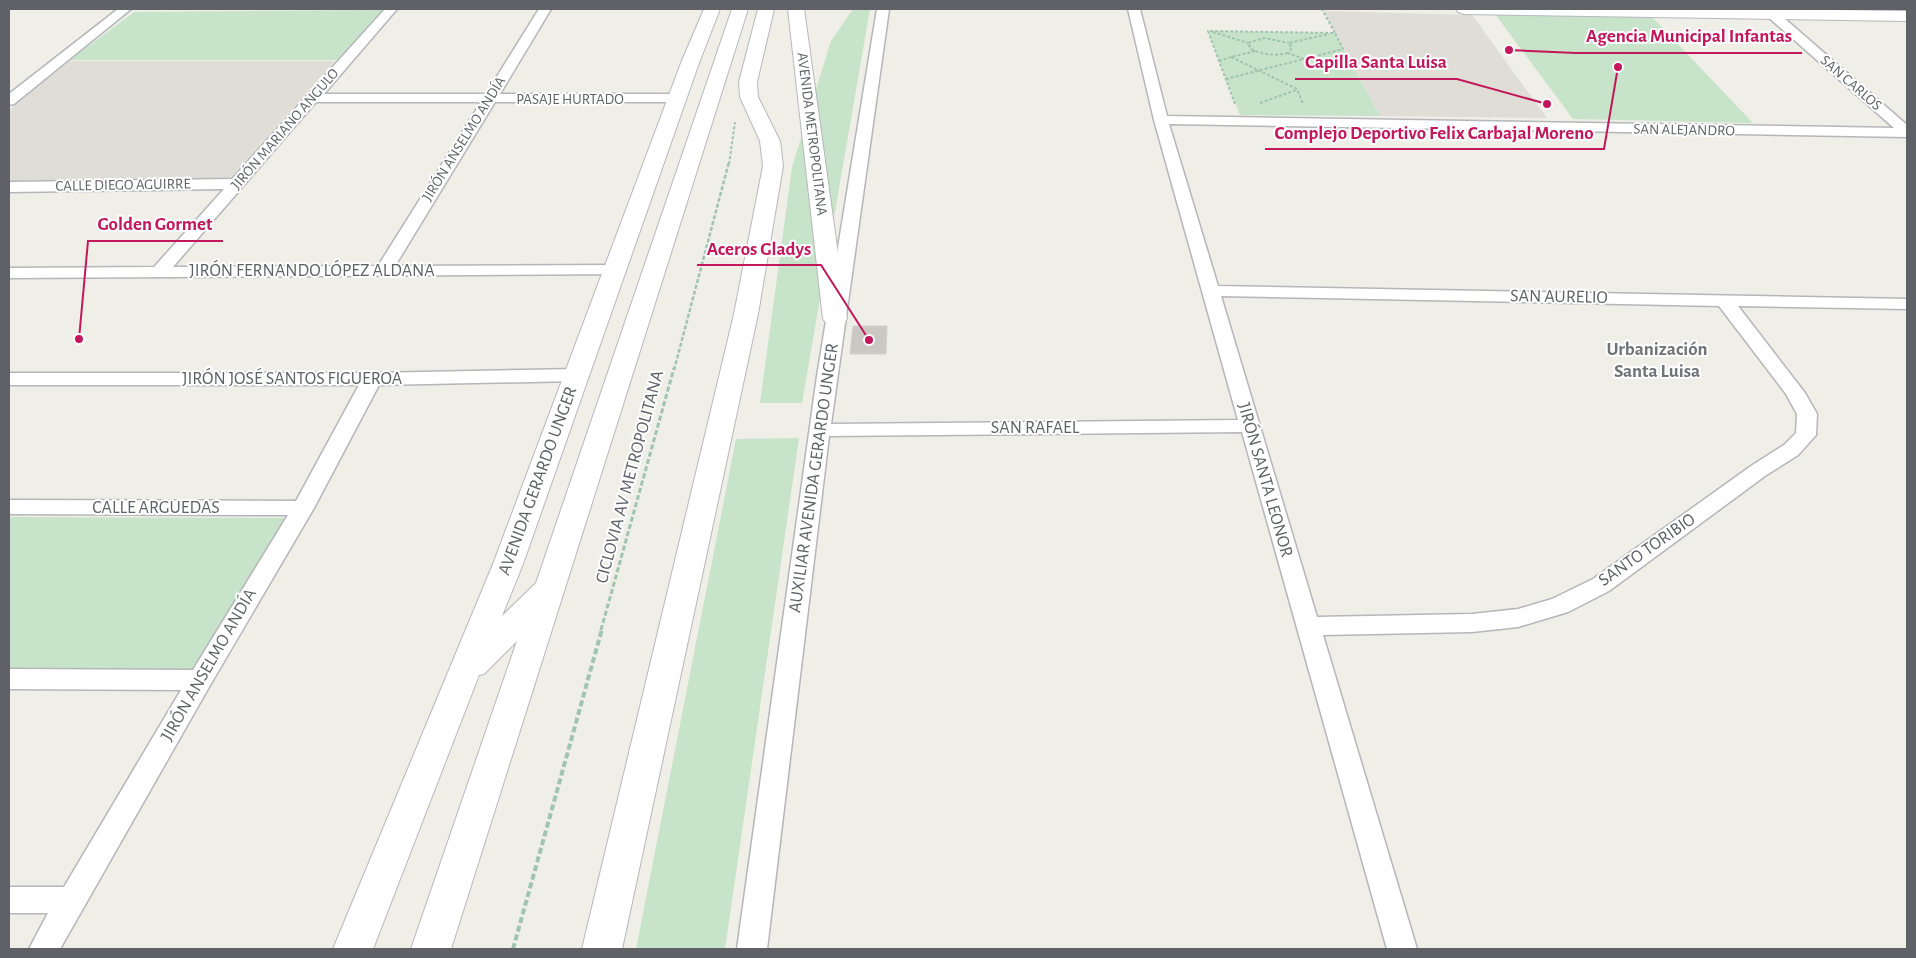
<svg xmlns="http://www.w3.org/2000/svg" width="1916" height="958" font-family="'Alegreya Sans',sans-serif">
<rect width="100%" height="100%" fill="#efeee7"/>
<g fill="#dfddd6">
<path d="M 1324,11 L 1472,15 L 1547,118 L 1380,116 Z"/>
<path d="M 70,61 L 335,61 L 230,178 L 9,181 L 9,110 Z"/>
</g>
<g fill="#c7e3c9">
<path d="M 853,9 L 870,9 L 802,403 L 760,403 L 792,167 L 831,41 Z"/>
<path d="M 383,10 L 338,60 L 70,60 L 134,12 Z"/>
<path d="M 1495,14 L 1651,16 L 1753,123 L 1573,119 Z"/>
<path d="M 1208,31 L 1335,33 L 1380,116 L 1240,115 Z"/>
<path d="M 799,438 L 725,949 L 636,949 L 736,439 Z"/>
<path d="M 9,517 L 286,518 L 195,672 L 9,670 Z"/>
</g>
<path fill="#cbc8c4" stroke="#d3d0c6" d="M 853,326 L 887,326 L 886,354 L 850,354 Z"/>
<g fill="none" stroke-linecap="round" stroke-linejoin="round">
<g stroke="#b4b6ba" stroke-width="3">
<g id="street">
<path d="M 118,9 L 131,9 L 14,104 L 9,105 L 9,94 Z"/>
<path d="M 385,9 L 397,9 L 324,94 L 486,94 L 539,9 L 551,9 L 500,94 L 677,94 L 684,98 L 677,102 L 495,102 L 395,266 L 616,265 L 622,266 L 625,270 L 622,274 L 9,278 L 9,268 L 154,267 L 224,189 L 9,192 L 9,182 L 232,179 ZM 316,102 L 481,102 L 378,266 L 173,267 Z"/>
<path d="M 877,9 L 889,9 L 831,424 L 1238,420 L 1154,120 L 1128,9 L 1140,9 L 1167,116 L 1894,128 L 1768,17 L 1766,14 L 1772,10 L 1776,11 L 1907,125 L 1907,137 L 1169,124 L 1218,286 L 1907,299 L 1907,309 L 1738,306 L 1805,393 L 1817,414 L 1816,435 L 1798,455 L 1765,476 L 1609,591 L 1568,612 L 1518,627 L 1472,632 L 1323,635 L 1417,949 L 1387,949 L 1242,432 L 829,436 L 767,949 L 737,949 L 817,376 ZM 1221,296 L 1719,306 L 1786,394 L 1797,414 L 1796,433 L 1784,445 L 1751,466 L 1593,579 L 1552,599 L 1518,609 L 1472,614 L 1317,617 Z"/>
<path d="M 576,369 L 583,371 L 586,375 L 583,379 L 576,381 L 379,385 L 314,508 L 209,687 L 60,949 L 29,949 L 48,913 L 9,913 L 9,887 L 64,887 L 181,690 L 9,689 L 9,669 L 193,670 L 288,515 L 9,514 L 9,500 L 296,501 L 359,385 L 9,385 L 9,373 L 372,373 Z"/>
</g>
</g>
<g stroke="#b6b8bd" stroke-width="2">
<g id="secondary">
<path d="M 704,9 L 720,9 L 699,63 L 523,564 L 502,616 L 536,583 L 732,9 L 748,9 L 451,949 L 411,949 L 517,641 L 484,674 L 479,675 L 373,949 L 333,949 L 493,564 L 681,63 Z"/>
<path d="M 758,9 L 774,9 L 757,82 L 758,97 L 780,141 L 783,166 L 758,314 L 622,949 L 582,949 L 734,314 L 763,166 L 760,141 L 740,97 L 739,82 Z"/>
<path d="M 788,9 L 804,9 L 847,319 L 843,324 L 835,326 L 827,324 L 823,319 Z"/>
<path d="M 1456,9 L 1749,9 L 1907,11 L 1907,21 L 1464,14 L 1458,12 Z"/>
</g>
</g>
<g stroke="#a0c4ad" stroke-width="2" stroke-dasharray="3 2" stroke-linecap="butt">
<path d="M 1213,32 L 1248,43"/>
<path d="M 1255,51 L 1231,57 L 1297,89 L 1303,104"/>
<path d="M 1288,53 C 1275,56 1263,55 1251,49 L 1248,43 L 1264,38 L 1289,43"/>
<path d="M 1304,59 L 1288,53 L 1292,48 L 1289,43 L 1329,34"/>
<path d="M 1219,61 L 1231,57"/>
<path d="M 1226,79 L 1343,49 L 1335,33"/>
<path d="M 1260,103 L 1296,90"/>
<path d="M 1235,104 L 1208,31 L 1335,33 L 1322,9"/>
<path d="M 729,164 L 735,122"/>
</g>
<path stroke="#a0c4ad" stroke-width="2.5" stroke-dasharray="4 2" stroke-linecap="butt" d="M 674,370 L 729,162"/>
<path stroke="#a0c4ad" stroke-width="3" stroke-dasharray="5 2.5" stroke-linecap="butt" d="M 601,630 L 674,368"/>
<path stroke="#a0c4ad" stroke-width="4" stroke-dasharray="6 3" stroke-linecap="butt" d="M 513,949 L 602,629"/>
<use href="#street" fill="#fff" fill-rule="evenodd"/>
<use href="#secondary" fill="#fff" fill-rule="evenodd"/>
</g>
<g text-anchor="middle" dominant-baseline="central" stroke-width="4" stroke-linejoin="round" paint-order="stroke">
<g font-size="15" fill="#5f6166" stroke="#fff">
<text transform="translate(1851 83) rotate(41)">SAN CARLOS</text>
<text x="570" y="99">PASAJE HURTADO</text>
<text transform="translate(285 129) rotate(-49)">JIRÓN MARIANO ANGULO</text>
<text transform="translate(1684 130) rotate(1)">SAN ALEJANDRO</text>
<text transform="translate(812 134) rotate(83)">AVENIDA METROPOLITANA</text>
<text transform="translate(464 139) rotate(-58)">JIRÓN ANSELMO ANDÍA</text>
<text transform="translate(123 185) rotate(-1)">CALLE DIEGO AGUIRRE</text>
</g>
<g font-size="18" fill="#5f6166" stroke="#fff">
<text x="312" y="271">JIRÓN FERNANDO LÓPEZ ALDANA</text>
<text transform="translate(1559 297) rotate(1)">SAN AURELIO</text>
<text x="292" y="379">JIRÓN JOSÉ SANTOS FIGUEROA</text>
<text x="1035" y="428">SAN RAFAEL</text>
<text transform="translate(630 477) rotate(-75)">CICLOVIA AV METROPOLITANA</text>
<text transform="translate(814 478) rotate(-82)">AUXILIAR AVENIDA GERARDO UNGER</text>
<text transform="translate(1265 480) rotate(74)">JIRÓN SANTA LEONOR</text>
<text transform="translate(538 481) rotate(-70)">AVENIDA GERARDO UNGER</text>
<text x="156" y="508">CALLE ARGUEDAS</text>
<text transform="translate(1647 550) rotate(-35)">SANTO TORIBIO</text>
<text transform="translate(209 665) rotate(-60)">JIRÓN ANSELMO ANDÍA</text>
</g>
<g font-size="19" font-weight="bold" fill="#707377" stroke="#fff">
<text x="1657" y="349">Urbanización<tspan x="1657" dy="22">Santa Luisa</tspan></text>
</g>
</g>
<path fill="none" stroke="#c2185b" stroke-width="2" d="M1509 50L1576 53H1802M1547 104L1457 79H1295M1618 67L1604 149H1265M79 339L88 241H223M869 340L821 265H697"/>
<g fill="#c2185b" stroke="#fff" stroke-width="2">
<circle cx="1509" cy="50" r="5"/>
<circle cx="1547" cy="104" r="5"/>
<circle cx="1618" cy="67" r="5"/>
<circle cx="79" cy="339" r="5"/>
<circle cx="869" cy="340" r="5"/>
</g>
<g font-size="19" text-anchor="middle" font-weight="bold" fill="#c2185b" stroke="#fff" stroke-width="4" stroke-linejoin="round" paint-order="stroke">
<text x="1689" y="42">Agencia Municipal Infantas</text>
<text x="1376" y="68">Capilla Santa Luisa</text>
<text x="1434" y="139">Complejo Deportivo Felix Carbajal Moreno</text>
<text x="155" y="230">Golden Gormet</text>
<text x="759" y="255">Aceros Gladys</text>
</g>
<rect width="1916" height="958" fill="none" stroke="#5f6166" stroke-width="20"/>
</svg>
